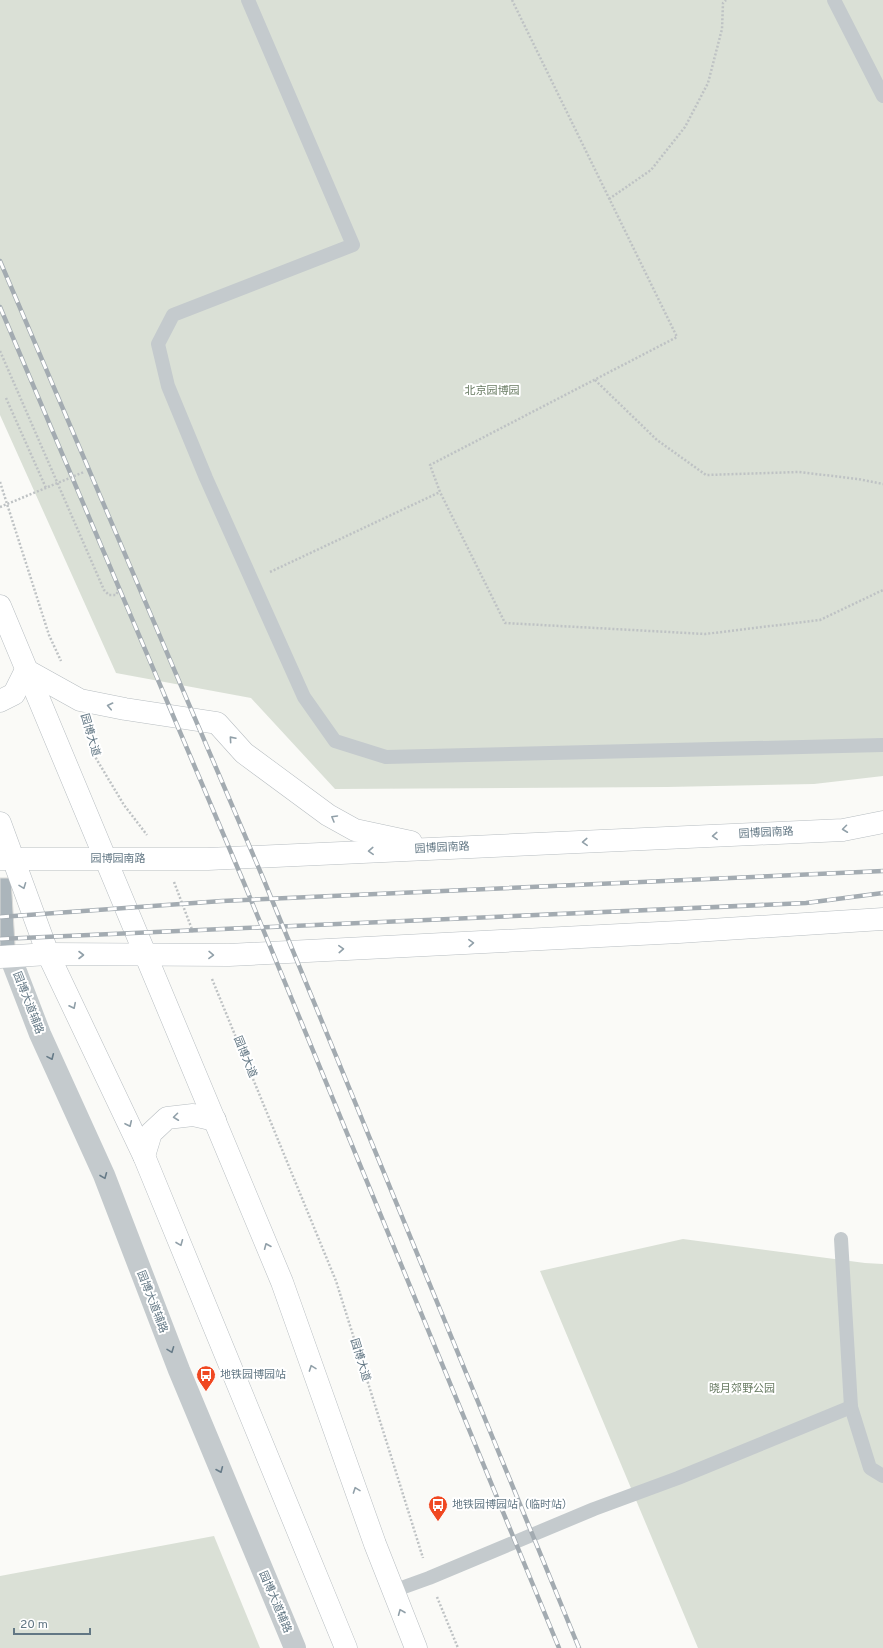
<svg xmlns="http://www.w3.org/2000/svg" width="883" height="1648" font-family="Overpass,'Noto Sans SC',sans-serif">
<rect width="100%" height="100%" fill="#fafaf7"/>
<g fill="#dae0d6">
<path d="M 0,0 L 883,0 L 883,776 L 814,784 L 667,787 L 335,789 L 251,698 L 116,673 L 0,415 Z"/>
<path d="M 683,1239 L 865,1263 L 883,1264 L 883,1648 L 698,1648 L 540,1271 Z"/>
<path d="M 214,1536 L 260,1648 L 0,1648 L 0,1576 Z"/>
</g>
<path fill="#abb5bb" stroke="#dcdcd9" d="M 0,878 L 11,878 L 16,962 L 0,962 Z"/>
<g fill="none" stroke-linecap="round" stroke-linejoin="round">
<g stroke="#b7bdc1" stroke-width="23">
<g id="primary">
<path d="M 0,606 L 282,1282 L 375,1544 L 416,1648"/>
<path d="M 0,701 L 14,694 L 26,670 L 80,700 L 125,709 L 217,723 L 244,753 L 328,815 L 355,830 L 411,842"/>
<path d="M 0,823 L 48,954 L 144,1156 L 346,1648"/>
<path d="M 0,859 L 208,859 L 843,830 L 883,822"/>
<path d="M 0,957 L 48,954 L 229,955 L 679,932 L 883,919"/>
<path d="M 144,1156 L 151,1133 L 167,1118 L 193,1115 L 215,1120"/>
</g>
</g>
<g stroke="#bec2c4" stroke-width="2.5" stroke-dasharray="2 2" stroke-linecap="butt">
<path d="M 512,0 L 677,337 L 430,465 L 440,492 L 505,623 L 705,634 L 820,620 L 883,590"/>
<path d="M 609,199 L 651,170 L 685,127 L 708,83 L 722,29 L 723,3 L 726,0"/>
<path d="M 0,351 L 104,590 L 109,595 L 116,595 L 118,591 L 117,585 L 62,453"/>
<path d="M 595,380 L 657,440 L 706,475 L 799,472 L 858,479 L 883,484"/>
<path d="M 6,398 L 46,488"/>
<path d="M 0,482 L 49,635 L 61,661"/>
<path d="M 270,572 L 440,492"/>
<path d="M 87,727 L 94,755 L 124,805 L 147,835"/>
<path d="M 174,882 L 193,932"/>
<path d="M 212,979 L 336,1281 L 423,1558"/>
<path d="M 437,1597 L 458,1648"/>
</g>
<g stroke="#c4cacd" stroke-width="14">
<path d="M 248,0 L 353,245 L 173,315 L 158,344 L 168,386 L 206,478 L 304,697 L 335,741 L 386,757 L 883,745"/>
<path d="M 834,0 L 883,96"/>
<path d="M 841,1239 L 851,1407 L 870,1468 L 883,1476"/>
<path d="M 393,1591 L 429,1578 L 594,1509 L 678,1478 L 851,1407"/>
</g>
<path stroke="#c4cacd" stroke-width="22" d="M 10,956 L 40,1034 L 104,1175 L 179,1370 L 295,1648"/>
<use href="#primary" stroke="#fff" stroke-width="22"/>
<g stroke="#a3abb1" stroke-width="4.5">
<g id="rail">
<path d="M 0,261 L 263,878 L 579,1648"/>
<path d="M 0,307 L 244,883 L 559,1648"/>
<path d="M 0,917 L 222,901 L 883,871"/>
<path d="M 0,939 L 806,903 L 883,893"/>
</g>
</g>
<use href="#rail" stroke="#fff" stroke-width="3" stroke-dasharray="9" stroke-linecap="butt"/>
<path stroke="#bec2c4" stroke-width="2.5" stroke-dasharray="2 2" stroke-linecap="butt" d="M 0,507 L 84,472"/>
</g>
<defs><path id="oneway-chevron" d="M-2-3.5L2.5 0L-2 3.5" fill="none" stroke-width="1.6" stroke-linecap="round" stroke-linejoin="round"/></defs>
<g stroke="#91a0a9">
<use href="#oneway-chevron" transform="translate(110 706) rotate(-168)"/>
<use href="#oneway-chevron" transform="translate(232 739) rotate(-131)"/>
<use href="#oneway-chevron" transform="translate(334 818) rotate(-150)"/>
<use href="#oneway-chevron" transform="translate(845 829) rotate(173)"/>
<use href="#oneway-chevron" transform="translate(715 836) rotate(177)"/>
<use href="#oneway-chevron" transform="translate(585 842) rotate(177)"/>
<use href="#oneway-chevron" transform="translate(371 851) rotate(177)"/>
<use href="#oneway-chevron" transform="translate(23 886) rotate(69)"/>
<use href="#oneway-chevron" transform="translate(471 943) rotate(-3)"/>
<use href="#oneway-chevron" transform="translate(341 949) rotate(-3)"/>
<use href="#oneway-chevron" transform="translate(81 955)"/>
<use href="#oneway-chevron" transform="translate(211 955) rotate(1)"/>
<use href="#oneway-chevron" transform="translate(73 1006) rotate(64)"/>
<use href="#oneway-chevron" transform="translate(176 1117) rotate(173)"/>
<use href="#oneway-chevron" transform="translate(129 1124) rotate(65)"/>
<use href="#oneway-chevron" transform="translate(180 1243) rotate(68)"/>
<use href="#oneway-chevron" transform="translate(267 1246) rotate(-113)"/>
<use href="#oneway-chevron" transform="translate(312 1368) rotate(-110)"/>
<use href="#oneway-chevron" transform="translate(356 1490) rotate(-110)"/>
<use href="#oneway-chevron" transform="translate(401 1612) rotate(-112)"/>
</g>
<g stroke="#677b88">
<use href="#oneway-chevron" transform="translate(51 1057) rotate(66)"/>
<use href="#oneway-chevron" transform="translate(104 1176) rotate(68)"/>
<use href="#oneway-chevron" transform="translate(171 1350) rotate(69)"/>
<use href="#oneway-chevron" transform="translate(220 1470) rotate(67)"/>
</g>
<defs>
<g id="bus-pin" transform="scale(1)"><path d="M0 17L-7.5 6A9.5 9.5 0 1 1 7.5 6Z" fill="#f04821" stroke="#fff"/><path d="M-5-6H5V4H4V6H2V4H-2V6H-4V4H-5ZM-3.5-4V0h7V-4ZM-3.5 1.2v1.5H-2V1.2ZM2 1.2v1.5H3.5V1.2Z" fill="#fff"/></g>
</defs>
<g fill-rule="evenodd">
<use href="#bus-pin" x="206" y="1375"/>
<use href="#bus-pin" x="438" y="1505"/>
</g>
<g text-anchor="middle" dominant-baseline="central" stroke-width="4" stroke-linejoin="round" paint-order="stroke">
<g font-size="11" fill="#687b62" stroke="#fff">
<text x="492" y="391">北京园博园</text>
<text x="742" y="1389">晓月郊野公园</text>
</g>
<g font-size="11" fill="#627784" stroke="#fff">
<text transform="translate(90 735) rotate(74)">园博大道</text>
<text transform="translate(766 833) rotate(-3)">园博园南路</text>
<text transform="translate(442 848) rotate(-3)">园博园南路</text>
<text x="118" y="859">园博园南路</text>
<text transform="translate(28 1003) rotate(69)">园博大道辅路</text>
<text transform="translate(245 1057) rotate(68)">园博大道</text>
<text transform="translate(152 1302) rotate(69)">园博大道辅路</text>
<text transform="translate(360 1360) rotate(73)">园博大道</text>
<text transform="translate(275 1602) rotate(67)">园博大道辅路</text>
</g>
<g font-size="11" fill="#627784" stroke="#fff" text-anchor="start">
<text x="220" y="1375">地铁园博园站</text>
<text x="452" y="1505">地铁园博园站（临时站）</text>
</g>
</g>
<path d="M14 1628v6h76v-6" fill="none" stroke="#627784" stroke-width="2"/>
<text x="20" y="1628" font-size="12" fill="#627784" stroke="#ffffff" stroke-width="3" paint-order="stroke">20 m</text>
</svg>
